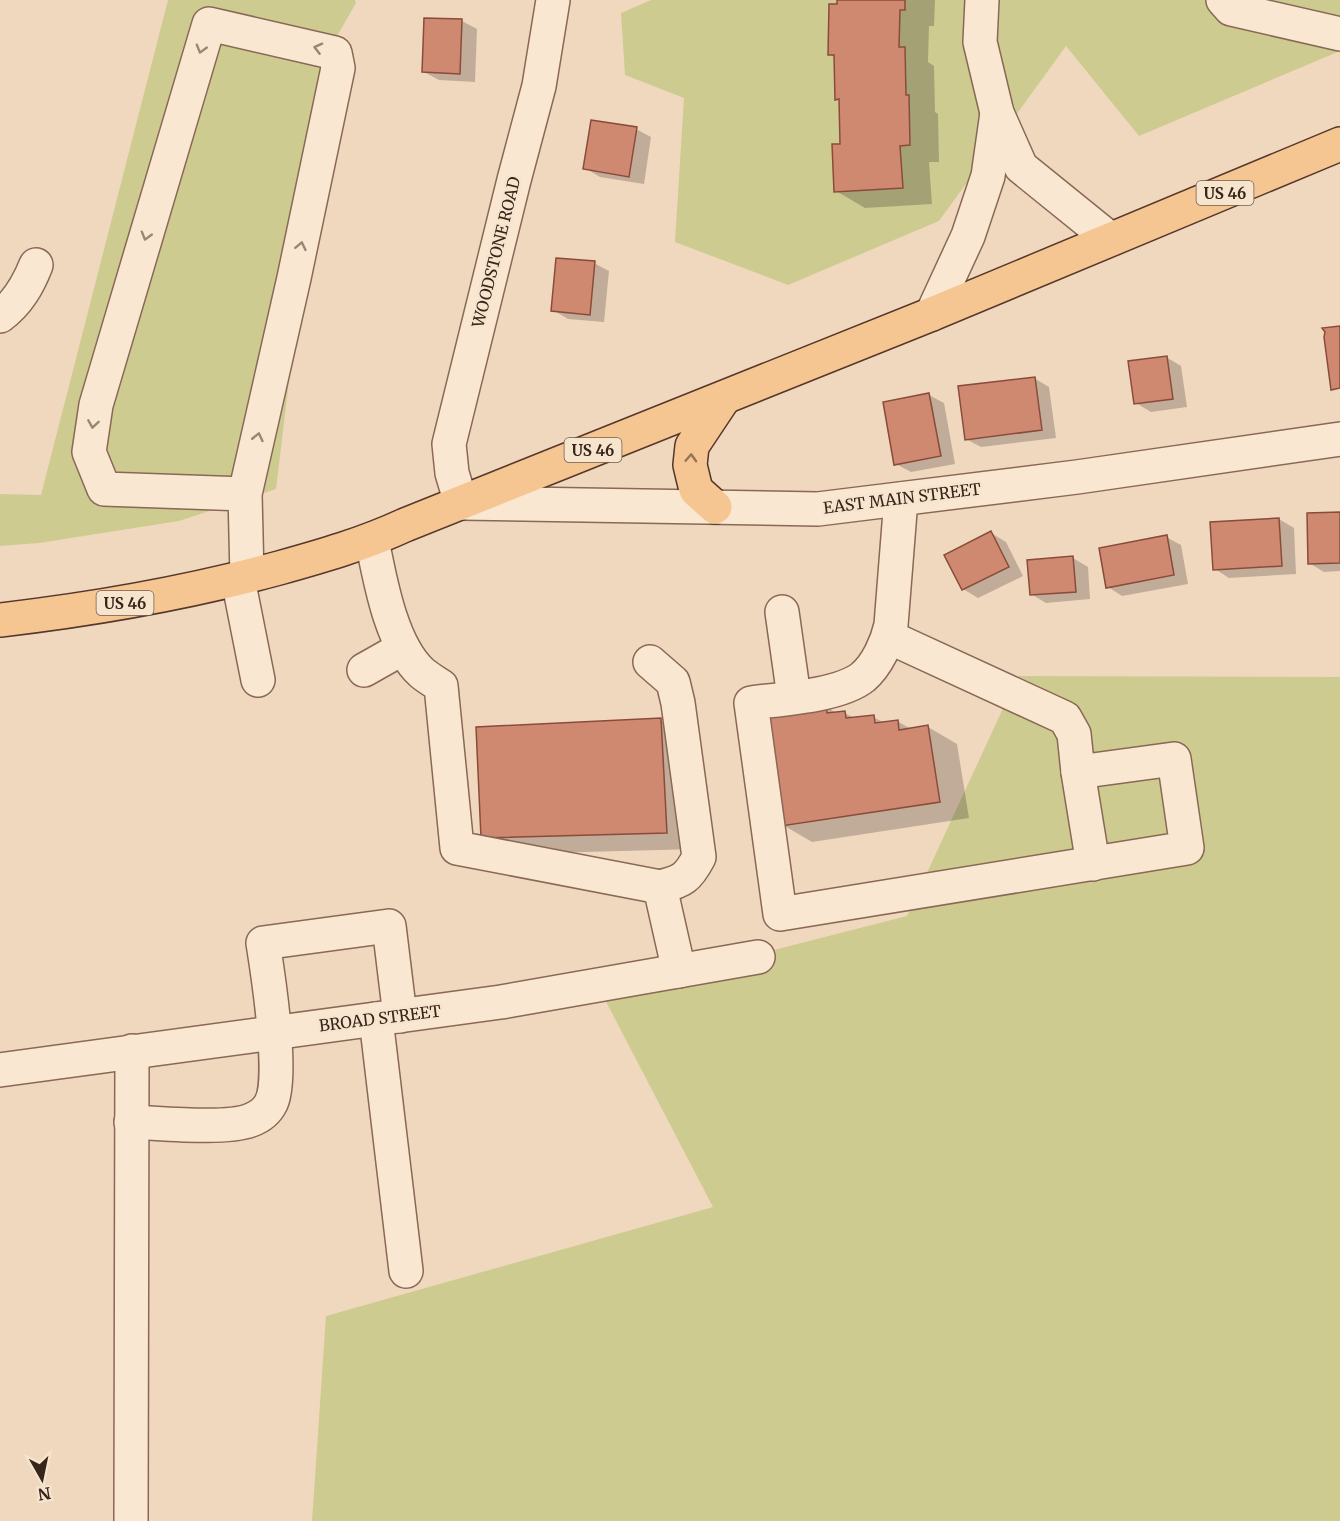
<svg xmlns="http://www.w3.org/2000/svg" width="1340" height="1521" font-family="Merriweather,serif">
<rect width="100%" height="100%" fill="#f0d8be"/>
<g fill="#cecb91">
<path d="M 168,0 L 355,0 L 356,3 L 329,50 L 276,489 L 179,521 L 39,543 L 0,546 L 0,494 L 41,495 Z"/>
<path d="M 651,0 L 1340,0 L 1340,51 L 1139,136 L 1066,46 L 939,221 L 788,285 L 675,242 L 684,98 L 625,75 L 621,13 Z"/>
<path d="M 1018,676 L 1340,677 L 1340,1521 L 312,1521 L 326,1316 L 713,1207 L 602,994 L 907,916 Z"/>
</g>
<g fill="#0003">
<path d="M 839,0 L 935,0 L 934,26 L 929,26 L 928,62 L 934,66 L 935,112 L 938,114 L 939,162 L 929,162 L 932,204 L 865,208 L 836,191 L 842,145 L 840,101 L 836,99 L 836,58 L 829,54 Z"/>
<path d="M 462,21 L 477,29 L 475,82 L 439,80 L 424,72 Z"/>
<path d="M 636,129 L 651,137 L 644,184 L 600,177 L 585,168 Z"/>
<path d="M 594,263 L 609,271 L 604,322 L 568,319 L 553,310 Z"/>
<path d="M 1166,357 L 1181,366 L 1187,407 L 1151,412 L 1136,403 Z"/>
<path d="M 1034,378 L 1049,387 L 1056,438 L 981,447 L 966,439 Z"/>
<path d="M 929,395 L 944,403 L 955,464 L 911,472 L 896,464 Z"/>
<path d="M 1340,513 L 1340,571 L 1324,572 L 1309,563 Z"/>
<path d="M 1279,519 L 1294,528 L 1296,574 L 1229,578 L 1215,569 Z"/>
<path d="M 991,533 L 1006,542 L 1023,576 L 978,598 L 963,589 Z"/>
<path d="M 1166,537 L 1181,545 L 1188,584 L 1122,596 L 1108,587 Z"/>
<path d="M 1073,558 L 1088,567 L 1090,599 L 1046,603 L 1031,594 Z"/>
<path d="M 825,706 L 838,714 L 845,713 L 854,718 L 873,717 L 885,723 L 897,721 L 911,729 L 928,727 L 957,744 L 969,818 L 812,842 L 783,825 Z"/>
<path d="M 661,720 L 690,737 L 696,849 L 512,854 L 483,837 Z"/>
</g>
<g fill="#d08971" stroke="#894c3a" stroke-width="1.5">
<path d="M 837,0 L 905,0 L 905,10 L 900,10 L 899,47 L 905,47 L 906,95 L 909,95 L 910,145 L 900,146 L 903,188 L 834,192 L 832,144 L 840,144 L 839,99 L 835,100 L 834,55 L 828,55 L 829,4 L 837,4 Z"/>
<path d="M 424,18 L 462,19 L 460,74 L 422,72 Z"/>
<path d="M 591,120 L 637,127 L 629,177 L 583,169 Z"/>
<path d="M 556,258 L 595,261 L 590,315 L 551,311 Z"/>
<path d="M 1340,326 L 1340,388 L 1331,390 L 1324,337 L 1325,332 L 1322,328 Z"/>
<path d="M 1167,356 L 1173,399 L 1134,404 L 1128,361 Z"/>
<path d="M 1035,377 L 1042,430 L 965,440 L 958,386 Z"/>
<path d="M 929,393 L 941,456 L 894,465 L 883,402 Z"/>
<path d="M 1340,512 L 1340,563 L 1308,564 L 1307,513 Z"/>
<path d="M 1279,518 L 1282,566 L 1213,570 L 1210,522 Z"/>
<path d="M 991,531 L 1009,567 L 962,590 L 944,555 Z"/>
<path d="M 1167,535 L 1174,575 L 1106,588 L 1099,548 Z"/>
<path d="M 1073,556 L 1076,592 L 1030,595 L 1027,560 Z"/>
<path d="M 826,705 L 827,713 L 845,711 L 846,718 L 874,715 L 875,723 L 898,720 L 899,730 L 928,725 L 940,802 L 781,826 L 766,713 Z"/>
<path d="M 661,718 L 667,833 L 481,838 L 476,727 Z"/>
</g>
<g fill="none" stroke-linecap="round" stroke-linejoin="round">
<g stroke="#896856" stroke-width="36">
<g id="minor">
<path d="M 553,0 L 539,86 L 514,180 L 449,444 L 452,473 L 461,503 L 818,509 L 1077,477 L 1340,439"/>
<path d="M 982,0 L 980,42 L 997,113 L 1021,167 L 1110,239"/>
<path d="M 1223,0 L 1231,9 L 1340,34"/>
<path d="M 932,314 L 968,236 L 988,176 L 997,113"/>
<path d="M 0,316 C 18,303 28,285 36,265"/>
<path d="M 245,494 L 104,489 L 89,452 L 96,405 L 209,24 L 335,53 L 338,68 L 294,278 L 245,494 L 247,576"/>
<path d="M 372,540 C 380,580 391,645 422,673 C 428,678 435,682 441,686 L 457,848 L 660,887 L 679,971"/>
<path d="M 238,579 L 258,680"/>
<path d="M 782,612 L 794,697"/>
<path d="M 889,637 L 1065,718 L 1074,734 L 1078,772 L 1174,759 L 1187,848 L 780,914 L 751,703 C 781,699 839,696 863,677 C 877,665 887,643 891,625 L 901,499"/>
<path d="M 650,662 L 673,682 L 678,703 L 699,857 C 688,878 683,881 660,887"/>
<path d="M 364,670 L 403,648"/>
<path d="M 1078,772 L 1093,864"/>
<path d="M 376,1019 L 406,1271"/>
<path d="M 0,1070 L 501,1002 L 758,957"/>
<path d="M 131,1122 C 160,1123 227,1130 251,1120 C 259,1117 267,1111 271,1103 C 284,1078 268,974 263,943 L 389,926 L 400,1016"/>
<path d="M 131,1521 L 132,1051"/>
</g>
</g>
<g stroke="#56372b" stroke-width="36">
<g id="major">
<path d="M 715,507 L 696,490 L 690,465 L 692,446 L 724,398"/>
<path d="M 0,620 C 95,609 187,593 279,568 C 322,556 364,544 405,525 L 932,314 L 1340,144"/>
</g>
</g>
<use href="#minor" stroke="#fae7d1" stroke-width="33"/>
<use href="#major" stroke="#f6c692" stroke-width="33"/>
</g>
<defs><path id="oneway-chevron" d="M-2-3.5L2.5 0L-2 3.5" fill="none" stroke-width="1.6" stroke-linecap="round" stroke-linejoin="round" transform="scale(1.5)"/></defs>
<g stroke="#988676">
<use href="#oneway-chevron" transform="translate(318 48) rotate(-166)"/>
<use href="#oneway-chevron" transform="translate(201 49) rotate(106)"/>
<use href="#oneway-chevron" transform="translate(146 236) rotate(106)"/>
<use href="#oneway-chevron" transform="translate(301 246) rotate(-78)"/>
<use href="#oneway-chevron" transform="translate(93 424) rotate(99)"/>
<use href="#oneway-chevron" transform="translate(258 437) rotate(-77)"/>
</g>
<use stroke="#967556" href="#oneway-chevron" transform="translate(691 458) rotate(-87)"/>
<g text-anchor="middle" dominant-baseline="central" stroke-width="5" stroke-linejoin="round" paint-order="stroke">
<g fill="#f7e4cd" stroke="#715e50" stroke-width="1.5">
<rect x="1196.5" y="181" width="57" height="24" rx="4.5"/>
<rect x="564.5" y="438" width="57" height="24" rx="4.5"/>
<rect x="96.5" y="591" width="57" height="24" rx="4.5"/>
</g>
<g font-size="15" font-weight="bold" fill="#37241b">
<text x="1225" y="193">US 46</text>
<text x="593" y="450">US 46</text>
<text x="125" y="603">US 46</text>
</g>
<g font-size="16" fill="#37241b" stroke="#f7e4cd">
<text transform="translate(496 252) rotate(-76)">WOODSTONE ROAD</text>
<text transform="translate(902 498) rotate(-7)">EAST MAIN STREET</text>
<text transform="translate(380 1018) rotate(-7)">BROAD STREET</text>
</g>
</g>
<g transform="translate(42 1479) rotate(171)" stroke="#f7e4cd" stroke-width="4.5" paint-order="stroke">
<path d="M0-4.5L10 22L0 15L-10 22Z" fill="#37241b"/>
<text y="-9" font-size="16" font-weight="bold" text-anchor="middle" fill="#37241b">N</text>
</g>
</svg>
